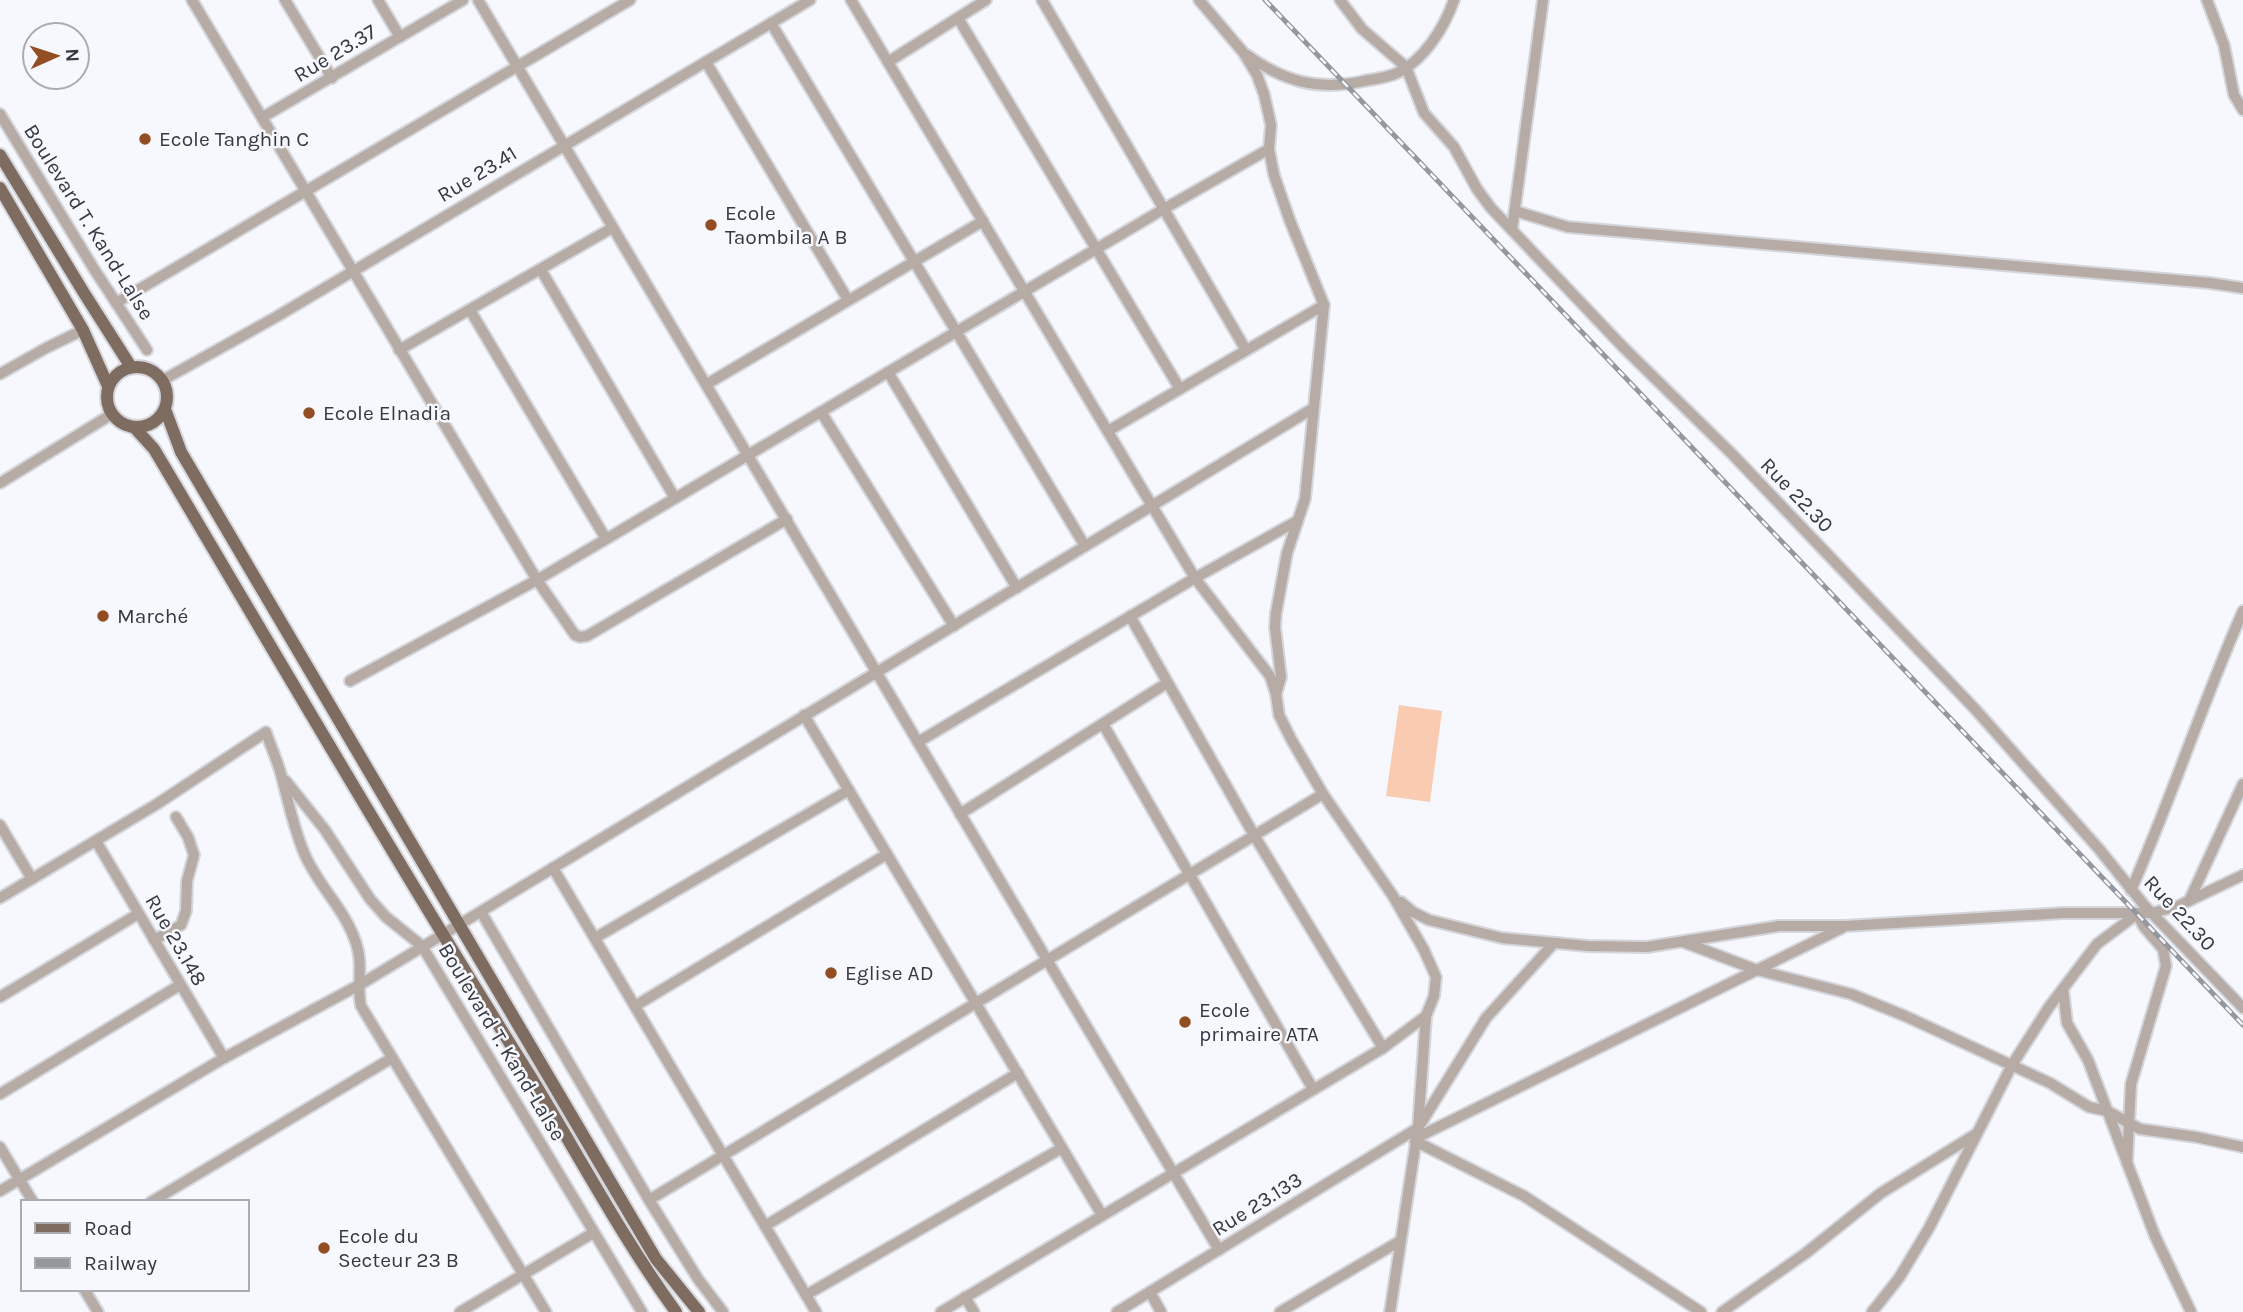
<svg xmlns="http://www.w3.org/2000/svg" width="2243" height="1312" font-family="Karla,sans-serif">
<rect width="100%" height="100%" fill="#f7f8fd"/>
<path fill="#f9cbb1" d="M 1399,705 L 1442,711 L 1430,802 L 1386,796 Z"/>
<g fill="none" stroke-linecap="round" stroke-linejoin="round">
<g stroke="#d4d6db" stroke-width="14">
<g id="minor">
<path d="M 192,0 L 537,580 L 575,635 L 580,637 L 587,636 L 787,519"/>
<path d="M 285,0 L 332,78"/>
<path d="M 378,0 L 400,37"/>
<path d="M 478,0 L 1219,1250"/>
<path d="M 851,0 L 1195,578 L 1270,676 L 1276,694 L 1279,715 L 1291,739 L 1323,794 L 1393,896 L 1424,950 L 1436,977 L 1434,996 L 1426,1016 L 1418,1128 L 1390,1312"/>
<path d="M 1042,0 L 1246,350"/>
<path d="M 1199,0 L 1243,52 L 1257,75 L 1264,94 L 1271,125 L 1269,149 L 1274,175 L 1290,221 L 1324,305 L 1305,499 L 1287,553 L 1276,613 L 1275,627 L 1281,677 L 1276,694"/>
<path d="M 1340,0 L 1362,29 L 1406,67 L 1424,113 L 1454,147 L 1477,189 L 1491,208 L 1624,348 L 1732,454 L 1975,709 L 2099,849 L 2144,905 L 2243,1008"/>
<path d="M 2207,0 L 2224,45 L 2234,95 L 2243,110"/>
<path d="M 958,18 L 1180,389"/>
<path d="M 771,23 L 1085,546"/>
<path d="M 1247,55 C 1284,82 1319,91 1364,81 C 1374,79 1385,78 1395,74 C 1424,61 1444,28 1454,0"/>
<path d="M 706,62 L 848,300"/>
<path d="M 888,62 L 986,0"/>
<path d="M 0,114 L 94,269 L 147,350"/>
<path d="M 263,117 L 463,0"/>
<path d="M 1515,211 L 1568,227 L 2210,283 L 2243,288"/>
<path d="M 1512,230 L 1543,0"/>
<path d="M 541,270 L 675,498"/>
<path d="M 116,303 L 630,0"/>
<path d="M 470,310 L 606,539"/>
<path d="M 399,350 L 612,228"/>
<path d="M 888,372 L 1017,588"/>
<path d="M 0,374 L 46,348 L 83,330"/>
<path d="M 163,380 L 276,317 L 810,0"/>
<path d="M 707,384 L 983,221"/>
<path d="M 821,412 L 954,626"/>
<path d="M 1108,431 L 1324,305"/>
<path d="M 0,483 L 112,414"/>
<path d="M 1130,616 L 1254,835 L 1383,1048"/>
<path d="M 350,681 L 537,580 L 1162,210 L 1269,149"/>
<path d="M 804,715 L 1102,1215"/>
<path d="M 1103,724 L 1313,1089"/>
<path d="M 918,742 L 1195,578 L 1297,521"/>
<path d="M 286,781 L 325,830 L 370,899 L 386,917 L 422,946 L 642,1312"/>
<path d="M 960,814 L 1167,683"/>
<path d="M 0,825 L 32,879"/>
<path d="M 96,841 L 224,1058"/>
<path d="M 553,868 L 816,1312"/>
<path d="M 2131,890 C 2172,798 2202,703 2243,611"/>
<path d="M 0,898 L 157,804 L 266,732 C 271,747 278,762 282,778 C 289,804 294,830 305,855 C 319,887 345,909 356,943 C 364,966 356,985 361,1006 L 546,1312"/>
<path d="M 2189,901 L 2243,784"/>
<path d="M 1401,902 L 1413,912 L 1429,920 L 1502,938 L 1588,946 L 1647,947 L 1779,926 L 1845,926 L 2064,913 L 2151,913 L 2176,907 L 2243,875"/>
<path d="M 481,912 L 649,1200 L 698,1279 L 723,1312"/>
<path d="M 595,938 L 849,790"/>
<path d="M 154,940 L 181,925 L 186,911 L 187,881 L 194,855 L 188,837 L 176,817"/>
<path d="M 1683,942 L 1757,970 L 1851,994 L 1905,1016 L 2050,1083 L 2089,1107 L 2107,1111 L 2140,1129 L 2196,1137 L 2243,1147"/>
<path d="M 2063,989 L 2067,1023 L 2088,1060 L 2155,1236 L 2191,1312"/>
<path d="M 0,997 L 138,914"/>
<path d="M 635,1006 L 887,854"/>
<path d="M 0,1094 L 180,985"/>
<path d="M 1416,1138 L 1842,928"/>
<path d="M 1415,1141 L 1524,1196 L 1701,1312"/>
<path d="M 0,1147 L 33,1202"/>
<path d="M 0,1191 L 224,1058 L 361,984 L 1312,409"/>
<path d="M 649,1200 L 1323,794"/>
<path d="M 151,1202 L 392,1058"/>
<path d="M 765,1226 L 1018,1073"/>
<path d="M 84,1289 L 98,1312"/>
<path d="M 1150,1292 L 1161,1312"/>
<path d="M 806,1295 L 1062,1148"/>
<path d="M 965,1297 L 974,1312"/>
<path d="M 460,1312 L 593,1233"/>
<path d="M 941,1312 L 1383,1048 L 1426,1016"/>
<path d="M 1117,1312 L 1418,1128 L 1486,1018 L 1554,943"/>
<path d="M 1280,1312 L 1400,1241"/>
<path d="M 1722,1312 L 1806,1253 L 1881,1193 L 1976,1134"/>
<path d="M 1872,1312 L 1899,1278 L 1929,1228 L 2012,1065 L 2049,1007 L 2097,944 L 2137,914 L 2144,927 L 2163,949 L 2166,966 L 2131,1084 L 2127,1163"/>
</g>
</g>
<g stroke="#d4d6db" stroke-width="16">
<g id="major">
<path d="M 0,155 L 84,293 L 131,367"/>
<path d="M 0,188 L 83,330 L 108,386"/>
<circle cx="137" cy="397" r="30"/>
<path d="M 165,409 L 181,452 L 656,1259 L 699,1312"/>
<path d="M 134,427 L 154,449 C 278,658 400,868 529,1074 C 578,1154 621,1236 676,1312"/>
</g>
</g>
<use href="#minor" stroke="#b6aba5" stroke-width="10"/>
<use href="#major" stroke="#7f6c61" stroke-width="12"/>
<g stroke="#95979e" stroke-width="5">
<path id="rail" d="M 1265,0 L 2243,1025"/>
</g>
<use href="#rail" stroke="#f7f8fd" stroke-width="2.5" stroke-dasharray="8" stroke-linecap="butt"/>
</g>
<g fill="#924e22" stroke="#f7f8fd" stroke-width="2.5">
<circle cx="145" cy="139" r="7"/>
<circle cx="711" cy="225" r="7"/>
<circle cx="309" cy="413" r="7"/>
<circle cx="103" cy="616" r="7"/>
<circle cx="831" cy="973" r="7"/>
<circle cx="1185" cy="1022" r="7"/>
<circle cx="324" cy="1248" r="7"/>
</g>
<g text-anchor="middle" dominant-baseline="central" stroke-width="5" stroke-linejoin="round" paint-order="stroke">
<g font-size="21" fill="#363942" stroke="#f7f8fd">
<text transform="translate(335 53) rotate(-31)">Rue 23.37</text>
<text transform="translate(477 174) rotate(-31)">Rue 23.41</text>
<text transform="translate(89 222) rotate(58)">Boulevard T. Kand-Lalse</text>
<text transform="translate(1797 495) rotate(46)">Rue 22.30</text>
<text transform="translate(2180 913) rotate(47)">Rue 22.30</text>
<text transform="translate(176 940) rotate(60)">Rue 23.148</text>
<text transform="translate(502 1042) rotate(59)">Boulevard T. Kand-Lalse</text>
<text transform="translate(1257 1204) rotate(-32)">Rue 23.133</text>
</g>
<g font-size="21" fill="#363942" stroke="#f7f8fd" text-anchor="start">
<text x="159" y="139">Ecole Tanghin C</text>
<text x="725" y="213">Ecole<tspan x="725" dy="24">Taombila A B</tspan></text>
<text x="323" y="413">Ecole Elnadia</text>
<text x="117" y="616">Marché</text>
<text x="845" y="973">Eglise AD</text>
<text x="1199" y="1010">Ecole<tspan x="1199" dy="24">primaire ATA</tspan></text>
<text x="338" y="1236">Ecole du<tspan x="338" dy="24">Secteur 23 B</tspan></text>
</g>
</g>
<rect x="21" y="1200" width="228" height="91" fill="#f7f8fd" stroke="#aaacb2" stroke-width="2"/>
<rect x="35" y="1223" width="35" height="10" fill="#7f6c61" stroke="#aaacb2" stroke-width="2"/>
<text x="84" y="1235" font-size="21" fill="#363942">Road</text>
<rect x="35" y="1258" width="35" height="10" fill="#95979e" stroke="#aaacb2" stroke-width="2"/>
<text x="84" y="1270" font-size="21" fill="#363942">Railway</text>
<g transform="translate(56 56) rotate(87)"><circle r="33" fill="#f7f8fd" stroke="#aaacb2" stroke-width="2"/>
<path d="M0-5L12 26L0 18L-12 26Z" fill="#924e22"/>
<text y="-10" font-size="19" font-weight="bold" text-anchor="middle" fill="#363942">N</text>
</g>
</svg>
